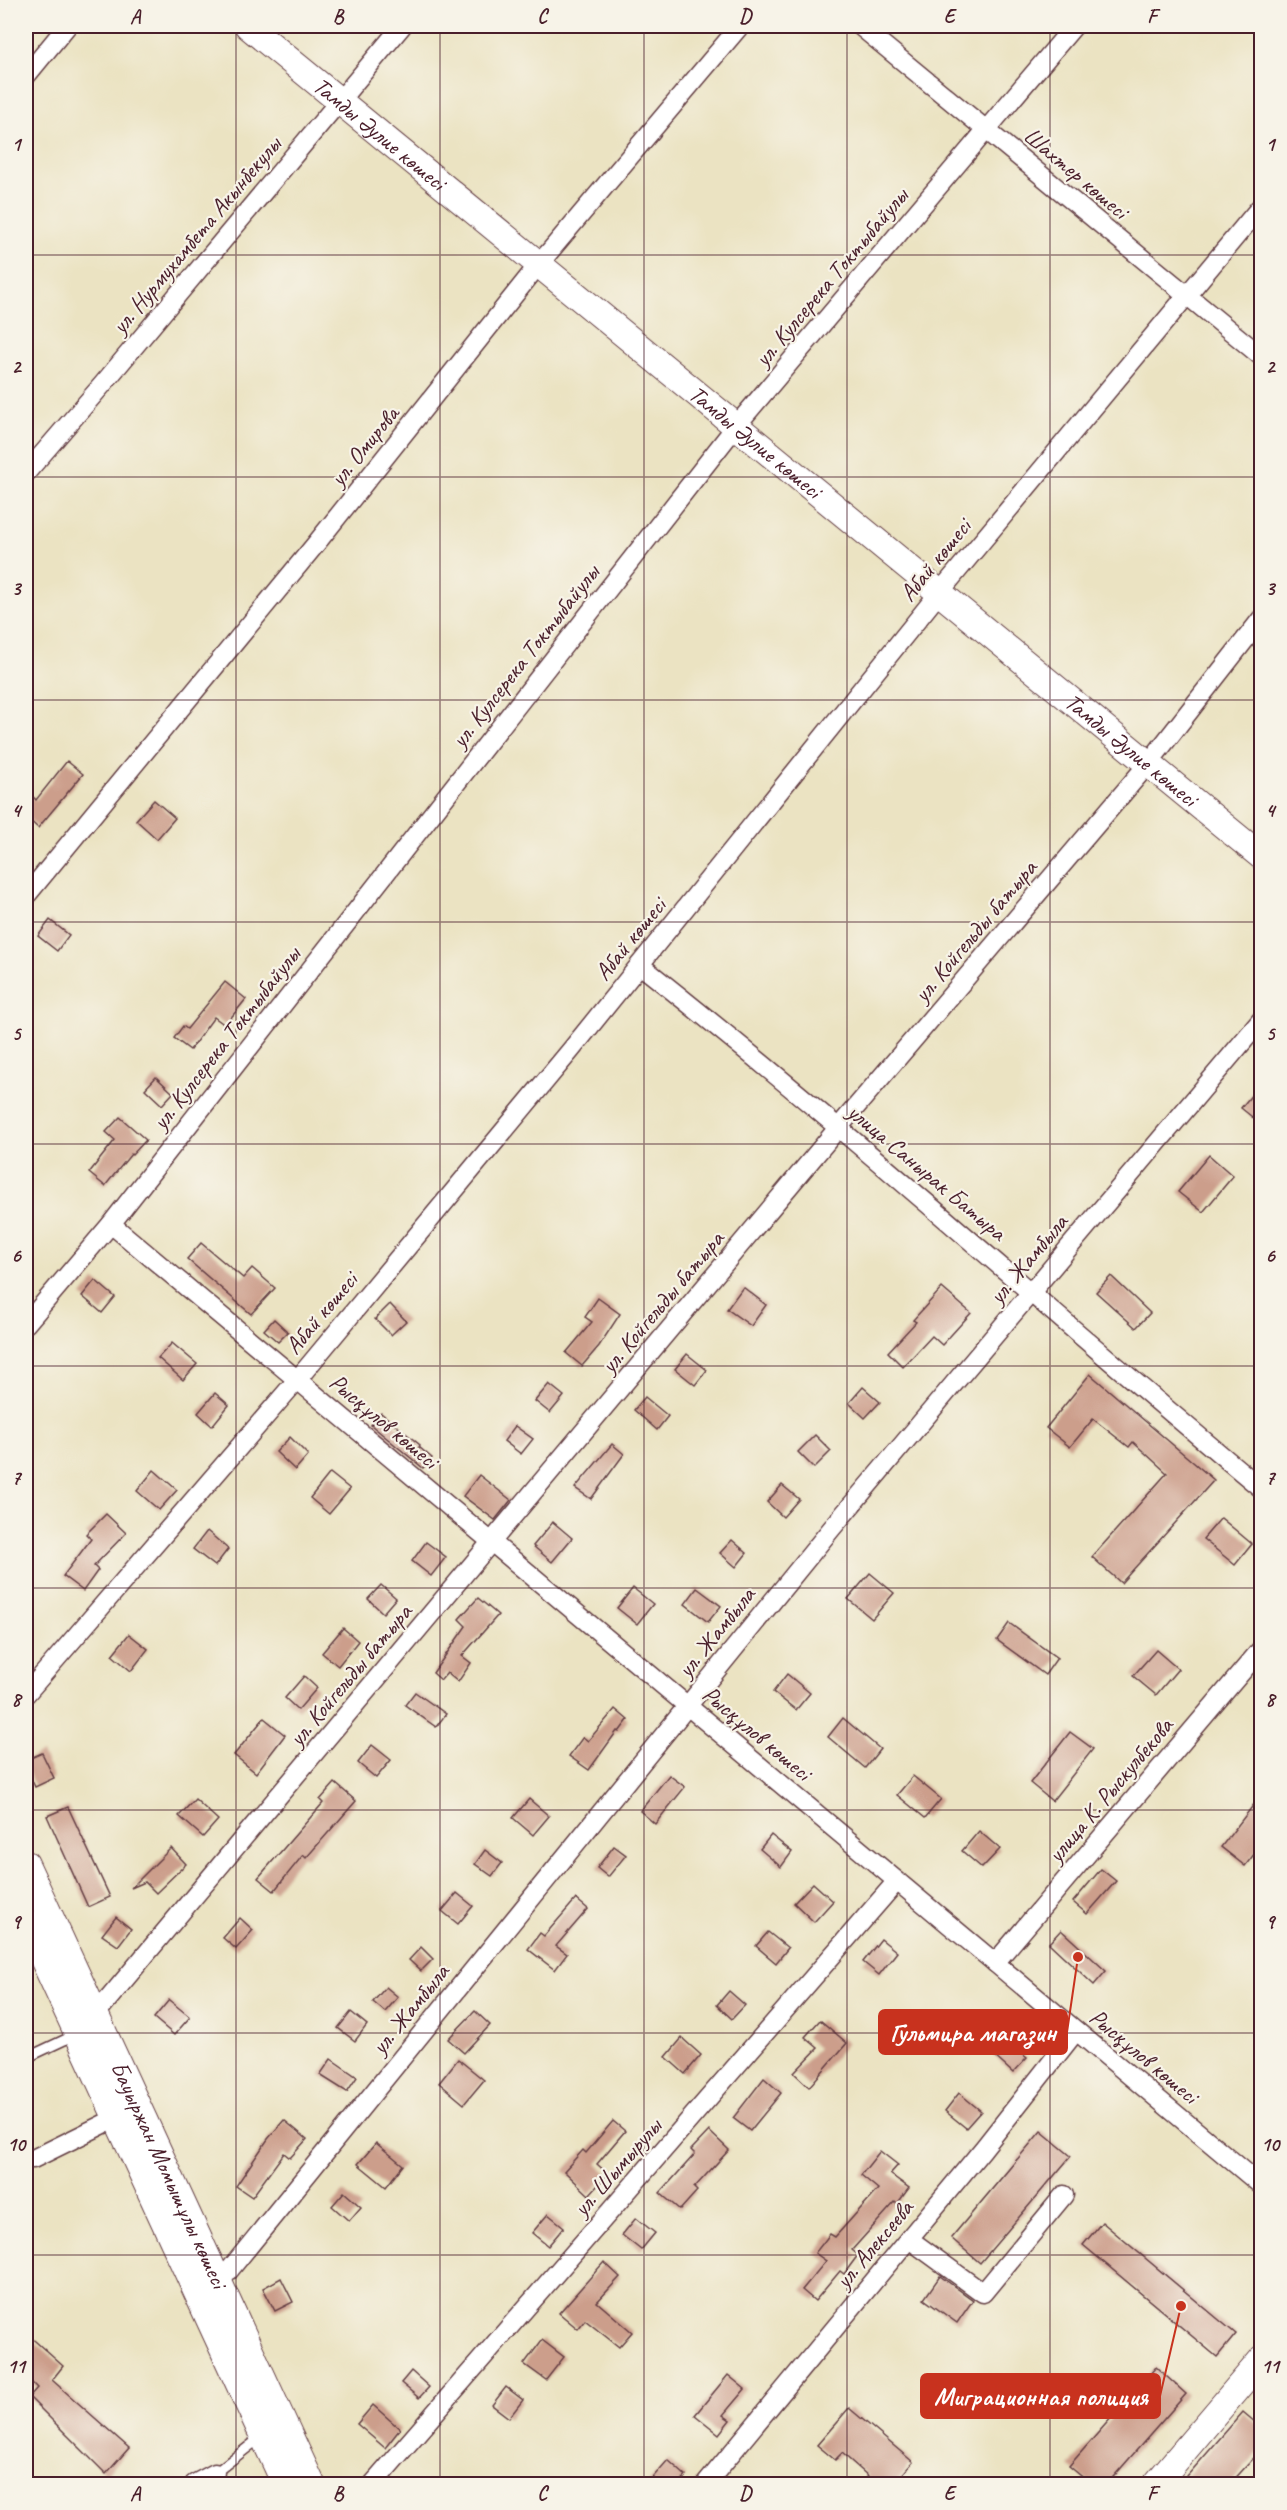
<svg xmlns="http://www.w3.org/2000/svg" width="1287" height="2510" font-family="Caveat,sans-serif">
<rect width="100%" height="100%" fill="#f7f3e8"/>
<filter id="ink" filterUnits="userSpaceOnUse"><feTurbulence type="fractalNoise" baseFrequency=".0167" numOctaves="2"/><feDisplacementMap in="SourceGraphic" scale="12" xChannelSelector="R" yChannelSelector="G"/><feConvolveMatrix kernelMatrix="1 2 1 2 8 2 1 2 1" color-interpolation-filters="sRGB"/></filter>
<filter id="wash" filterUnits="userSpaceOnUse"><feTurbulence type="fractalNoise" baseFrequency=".008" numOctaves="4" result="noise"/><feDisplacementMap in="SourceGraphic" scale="24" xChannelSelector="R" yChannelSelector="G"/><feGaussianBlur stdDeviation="1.35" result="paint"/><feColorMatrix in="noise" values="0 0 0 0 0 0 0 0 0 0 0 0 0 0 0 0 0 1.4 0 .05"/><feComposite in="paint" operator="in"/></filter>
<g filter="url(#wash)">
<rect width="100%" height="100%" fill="#ebe3c2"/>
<g id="blocks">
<g fill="#cc9e8b">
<path d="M 67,761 L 83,774 L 38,828 L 26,817 L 26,806 L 33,797 L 36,800 Z"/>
<path d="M 154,800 L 175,818 L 157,839 L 136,820 Z"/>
<path d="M 50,920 L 69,935 L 57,951 L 38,936 Z"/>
<path d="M 225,982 L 246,999 L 225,1025 L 214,1017 L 190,1050 L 174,1038 L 183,1026 L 187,1029 Z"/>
<path d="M 156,1077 L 173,1093 L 162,1105 L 145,1089 Z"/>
<path d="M 1262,1082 L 1262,1125 L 1241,1108 Z"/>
<path d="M 120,1117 L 146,1140 L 132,1155 L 131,1154 L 105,1186 L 89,1173 L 115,1140 L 106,1132 Z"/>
<path d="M 1209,1155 L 1233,1176 L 1203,1212 L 1178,1192 Z"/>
<path d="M 201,1243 L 243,1278 L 252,1268 L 275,1288 L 251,1314 L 187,1259 Z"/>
<path d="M 1111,1276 L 1150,1313 L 1136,1328 L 1096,1292 Z"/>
<path d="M 95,1280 L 115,1297 L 102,1313 L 82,1296 Z"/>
<path d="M 743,1287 L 766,1305 L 751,1326 L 727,1309 Z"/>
<path d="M 942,1288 L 971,1313 L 942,1345 L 932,1336 L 903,1367 L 888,1352 L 916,1322 L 913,1320 Z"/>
<path d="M 598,1298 L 620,1314 L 599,1346 L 582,1366 L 566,1353 L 592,1322 L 585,1317 Z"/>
<path d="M 390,1304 L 406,1321 L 391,1335 L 375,1319 Z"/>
<path d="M 274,1319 L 288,1332 L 278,1342 L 264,1330 Z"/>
<path d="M 172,1343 L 197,1364 L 183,1380 L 158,1358 Z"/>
<path d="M 687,1354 L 707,1370 L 695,1385 L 675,1369 Z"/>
<path d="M 1090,1374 L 1214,1480 L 1121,1583 L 1092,1557 L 1167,1473 L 1133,1442 L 1129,1447 L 1093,1419 L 1070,1447 L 1046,1428 Z"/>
<path d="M 549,1384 L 564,1396 L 550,1413 L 535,1401 Z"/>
<path d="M 863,1387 L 880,1402 L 865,1418 L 849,1403 Z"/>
<path d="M 215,1393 L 229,1405 L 212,1426 L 198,1413 Z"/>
<path d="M 645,1397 L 668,1416 L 657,1430 L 634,1410 Z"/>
<path d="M 381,1413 L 420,1445 L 419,1447 L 432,1458 L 423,1468 L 371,1425 Z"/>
<path d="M 515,1426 L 533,1439 L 521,1454 L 504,1441 Z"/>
<path d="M 815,1435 L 831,1451 L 814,1468 L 798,1452 Z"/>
<path d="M 290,1437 L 308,1455 L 295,1470 L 276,1452 Z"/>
<path d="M 612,1444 L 624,1454 L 591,1499 L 575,1488 Z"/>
<path d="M 154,1470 L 177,1490 L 159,1510 L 137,1491 Z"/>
<path d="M 330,1473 L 350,1489 L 329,1514 L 310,1498 Z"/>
<path d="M 479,1475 L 511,1500 L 495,1520 L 463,1496 Z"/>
<path d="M 782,1485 L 799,1499 L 783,1517 L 767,1502 Z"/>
<path d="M 106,1514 L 126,1533 L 94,1566 L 98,1570 L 83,1591 L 63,1576 L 91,1539 L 86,1534 Z"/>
<path d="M 1221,1518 L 1252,1544 L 1235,1565 L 1203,1539 Z"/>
<path d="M 553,1522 L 572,1538 L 552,1562 L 533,1546 Z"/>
<path d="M 207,1531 L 228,1549 L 215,1566 L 193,1549 Z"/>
<path d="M 732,1540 L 747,1553 L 736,1567 L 720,1553 Z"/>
<path d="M 426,1542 L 446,1557 L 431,1576 L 412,1561 Z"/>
<path d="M 870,1573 L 894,1593 L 872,1619 L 848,1599 Z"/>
<path d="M 381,1585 L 396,1598 L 383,1613 L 368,1599 Z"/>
<path d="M 633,1588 L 653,1604 L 637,1624 L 617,1608 Z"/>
<path d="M 697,1588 L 721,1606 L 708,1622 L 685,1604 Z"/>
<path d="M 478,1598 L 498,1615 L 462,1656 L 471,1663 L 458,1682 L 447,1673 L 441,1680 L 433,1673 L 466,1626 L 459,1619 Z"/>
<path d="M 1009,1623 L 1057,1658 L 1045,1675 L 997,1640 Z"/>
<path d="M 343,1628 L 358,1641 L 338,1666 L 322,1653 Z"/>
<path d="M 129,1634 L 148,1649 L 131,1671 L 112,1655 Z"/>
<path d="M 1156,1650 L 1178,1669 L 1156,1695 L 1133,1676 Z"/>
<path d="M 787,1674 L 810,1693 L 796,1710 L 773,1692 Z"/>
<path d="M 304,1676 L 317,1688 L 298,1710 L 285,1698 Z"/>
<path d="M 415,1692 L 446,1714 L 436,1727 L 405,1705 Z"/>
<path d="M 615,1709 L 628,1720 L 619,1732 L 617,1731 L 589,1770 L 569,1756 L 583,1737 L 588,1741 Z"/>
<path d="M 264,1718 L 285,1735 L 256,1773 L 234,1755 Z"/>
<path d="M 843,1718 L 880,1749 L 865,1768 L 828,1737 Z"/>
<path d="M 1070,1732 L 1093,1749 L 1052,1801 L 1030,1783 Z"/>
<path d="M 372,1745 L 391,1760 L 376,1778 L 358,1763 Z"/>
<path d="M 42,1753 L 54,1778 L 35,1787 L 26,1768 L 26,1760 Z"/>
<path d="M 669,1775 L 685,1787 L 655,1824 L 640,1811 Z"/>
<path d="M 913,1776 L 941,1799 L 925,1818 L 897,1795 Z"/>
<path d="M 335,1783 L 356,1801 L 306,1858 L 303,1855 L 274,1891 L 258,1878 L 323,1803 L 320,1800 Z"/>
<path d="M 1262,1794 L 1262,1844 L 1245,1866 L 1221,1847 Z"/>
<path d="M 195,1799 L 218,1820 L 203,1837 L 179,1816 Z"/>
<path d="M 529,1799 L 549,1816 L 533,1835 L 513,1818 Z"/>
<path d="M 68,1807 L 110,1897 L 88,1907 L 47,1816 Z"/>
<path d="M 979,1831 L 1000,1849 L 982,1868 L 962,1851 Z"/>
<path d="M 771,1835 L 792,1852 L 781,1867 L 760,1849 Z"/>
<path d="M 614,1846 L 626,1855 L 608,1877 L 597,1868 Z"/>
<path d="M 171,1848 L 186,1864 L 156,1893 L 145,1882 L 131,1888 Z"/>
<path d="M 485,1850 L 502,1863 L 492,1876 L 475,1864 Z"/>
<path d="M 1101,1869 L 1116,1881 L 1087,1914 L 1073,1902 Z"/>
<path d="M 813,1883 L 833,1901 L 814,1922 L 794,1903 Z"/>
<path d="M 457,1893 L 473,1906 L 458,1924 L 442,1911 Z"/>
<path d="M 576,1899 L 588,1909 L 556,1946 L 567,1954 L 555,1970 L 528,1949 L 540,1933 L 544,1936 Z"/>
<path d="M 116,1917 L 131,1929 L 118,1946 L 102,1935 Z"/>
<path d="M 240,1918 L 253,1930 L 236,1949 L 223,1938 Z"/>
<path d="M 1061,1930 L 1106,1971 L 1094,1985 L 1049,1943 Z"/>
<path d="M 768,1932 L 788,1948 L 776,1963 L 756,1946 Z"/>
<path d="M 881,1939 L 897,1952 L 879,1975 L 863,1962 Z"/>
<path d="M 421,1947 L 433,1959 L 421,1971 L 409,1960 Z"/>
<path d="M 386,1987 L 398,1997 L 385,2012 L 373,2002 Z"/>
<path d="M 729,1991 L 745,2005 L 732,2019 L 717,2005 Z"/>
<path d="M 169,2000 L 190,2017 L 174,2035 L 154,2018 Z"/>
<path d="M 475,2011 L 490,2025 L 464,2053 L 448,2039 Z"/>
<path d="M 351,2012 L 367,2025 L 355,2041 L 338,2028 Z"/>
<path d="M 820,2020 L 847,2043 L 809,2087 L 794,2073 L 818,2048 L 805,2037 Z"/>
<path d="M 682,2038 L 701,2055 L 685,2074 L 666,2057 Z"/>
<path d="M 1006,2040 L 1027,2058 L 1013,2073 L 993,2055 Z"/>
<path d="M 331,2059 L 357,2077 L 347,2092 L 320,2075 Z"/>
<path d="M 458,2059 L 484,2080 L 464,2104 L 439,2083 Z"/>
<path d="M 764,2078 L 781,2093 L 750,2131 L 733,2118 Z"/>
<path d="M 959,2093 L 981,2111 L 966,2128 L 945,2111 Z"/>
<path d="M 284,2120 L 307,2139 L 290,2158 L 284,2153 L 252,2197 L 236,2186 L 268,2139 Z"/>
<path d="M 613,2121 L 625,2131 L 597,2164 L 608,2174 L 589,2195 L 564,2171 L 583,2150 L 586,2153 Z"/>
<path d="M 709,2131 L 729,2150 L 694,2188 L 697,2191 L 680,2210 L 660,2193 L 695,2154 L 691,2150 Z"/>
<path d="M 1041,2131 L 1071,2156 L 980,2263 L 951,2238 Z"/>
<path d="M 376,2143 L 403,2165 L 386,2187 L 358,2164 Z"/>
<path d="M 880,2151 L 898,2165 L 890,2174 L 909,2188 L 897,2204 L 895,2202 L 852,2250 L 858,2255 L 844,2274 L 840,2271 L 815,2301 L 802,2290 L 826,2261 L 815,2253 L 830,2234 L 835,2237 L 878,2189 L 861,2175 Z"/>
<path d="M 344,2192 L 361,2207 L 349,2221 L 332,2206 Z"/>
<path d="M 548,2214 L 564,2227 L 548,2246 L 532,2233 Z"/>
<path d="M 636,2218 L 655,2233 L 641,2250 L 622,2235 Z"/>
<path d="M 1102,2222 L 1236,2334 L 1217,2357 L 1083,2245 Z"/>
<path d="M 604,2262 L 620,2277 L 597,2302 L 632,2332 L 619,2347 L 585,2320 L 578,2329 L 559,2313 Z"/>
<path d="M 940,2276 L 973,2300 L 957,2323 L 924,2299 Z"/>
<path d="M 281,2278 L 293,2302 L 275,2311 L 263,2288 Z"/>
<path d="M 26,2333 L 63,2366 L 52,2380 L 129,2448 L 106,2474 L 29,2397 L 37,2388 L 26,2377 Z"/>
<path d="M 542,2340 L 564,2357 L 546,2380 L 524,2364 Z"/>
<path d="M 1156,2367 L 1186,2394 L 1107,2484 L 1091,2484 L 1069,2466 Z"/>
<path d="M 411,2371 L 429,2387 L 419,2398 L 401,2383 Z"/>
<path d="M 728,2375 L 745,2389 L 723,2415 L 730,2420 L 719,2434 L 695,2415 Z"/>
<path d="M 506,2387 L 523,2400 L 509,2418 L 492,2405 Z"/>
<path d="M 373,2405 L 400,2429 L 385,2448 L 357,2424 Z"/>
<path d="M 849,2408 L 913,2462 L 894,2484 L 861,2484 L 868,2476 L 842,2453 L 835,2460 L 817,2445 Z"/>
<path d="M 1243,2412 L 1262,2428 L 1262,2449 L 1230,2484 L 1180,2484 Z"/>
<path d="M 668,2460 L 686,2476 L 679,2484 L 647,2484 Z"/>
</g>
</g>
</g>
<g filter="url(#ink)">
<use href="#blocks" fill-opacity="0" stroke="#623c42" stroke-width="1.5"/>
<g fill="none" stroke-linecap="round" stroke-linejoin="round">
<g stroke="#623c42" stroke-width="12">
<g id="lane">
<path d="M 26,2058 L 75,2035"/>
<path d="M 221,2484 L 215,2473 L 261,2437"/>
</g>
</g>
<g stroke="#623c42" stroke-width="21">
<g id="street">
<path d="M 860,26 L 1262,357"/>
<path d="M 26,76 L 67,26"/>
<path d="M 26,473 L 103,384 L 402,26"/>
<path d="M 26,896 L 315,545 L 539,264 L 740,26"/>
<path d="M 640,965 C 853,1133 1053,1316 1262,1489"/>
<path d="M 111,1224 L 1262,2186"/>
<path d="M 26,1324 L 111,1224 L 736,426 L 1074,26"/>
<path d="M 26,1694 L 297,1380 L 571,1050 L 939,593 L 1262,205"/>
<path d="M 995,1963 L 1262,1648"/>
<path d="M 95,2015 L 838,1128 L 1148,764 L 1262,618"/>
<path d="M 33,2159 L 116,2118"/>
<path d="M 909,2239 L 983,2293 L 1064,2195"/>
<path d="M 211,2288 L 219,2283 L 832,1528 L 1262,1019"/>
<path d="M 194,2484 L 215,2473"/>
<path d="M 373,2484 L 897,1881"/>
<path d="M 706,2484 L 983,2149 L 1076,2031"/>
</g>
</g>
<g stroke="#623c42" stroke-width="28">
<g id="secondary">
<path id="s1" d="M 248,26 L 1262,857"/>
<path id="s2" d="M 26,1864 L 312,2484"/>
<path d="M 26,1922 L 285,2484"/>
<path d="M 1156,2484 L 1262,2359"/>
</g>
</g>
<use href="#lane" stroke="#fff" stroke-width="9"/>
<use href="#street" stroke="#fff" stroke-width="18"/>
<use href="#secondary" stroke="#fff" stroke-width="26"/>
</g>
</g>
<path fill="none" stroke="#4a1f2b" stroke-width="1.5" stroke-opacity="0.55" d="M 236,26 L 236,2484M 440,26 L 440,2484M 644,26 L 644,2484M 847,26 L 847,2484M 1050,26 L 1050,2484M 26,255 L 1262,255M 26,477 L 1262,477M 26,700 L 1262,700M 26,922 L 1262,922M 26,1144 L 1262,1144M 26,1366 L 1262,1366M 26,1588 L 1262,1588M 26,1810 L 1262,1810M 26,2033 L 1262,2033M 26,2255 L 1262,2255"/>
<g text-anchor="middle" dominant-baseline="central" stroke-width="4.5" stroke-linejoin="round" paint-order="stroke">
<g font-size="24" fill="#4a1f2b" stroke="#f7f3e8">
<text stroke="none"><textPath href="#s1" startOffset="170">Тамды Әулие көшесі</textPath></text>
<text transform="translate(1076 173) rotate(40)">Шахтер көшесі</text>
<text transform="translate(196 235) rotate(-50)">ул. Нурмухамбета Акынбекулы</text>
<text transform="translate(831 277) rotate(-50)">ул. Кулсерека Токтыбайулы</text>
<text stroke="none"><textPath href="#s1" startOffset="656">Тамды Әулие көшесі</textPath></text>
<text transform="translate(364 446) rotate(-51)">ул. Омирова</text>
<text transform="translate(935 560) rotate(-51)">Абай көшесі</text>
<text transform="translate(525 656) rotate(-52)">ул. Кулсерека Токтыбайулы</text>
<text stroke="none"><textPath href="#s1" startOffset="1142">Тамды Әулие көшесі</textPath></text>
<text transform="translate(975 931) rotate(-50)">ул. Койгельды батыра</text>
<text transform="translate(630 939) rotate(-51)">Абай көшесі</text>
<text transform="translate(226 1038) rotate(-52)">ул. Кулсерека Токтыбайулы</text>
<text transform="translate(927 1172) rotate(40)">улица Санырак Батыра</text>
<text transform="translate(1028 1259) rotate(-50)">ул. Жамбыла</text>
<text transform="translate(662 1302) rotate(-50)">ул. Койгельды батыра</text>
<text transform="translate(321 1313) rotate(-50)">Абай көшесі</text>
<text transform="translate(384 1421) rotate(40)">Рысқұлов көшесі</text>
<text transform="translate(716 1632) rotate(-51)">ул. Жамбыла</text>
<text transform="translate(350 1675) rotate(-50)">ул. Койгельды батыра</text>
<text transform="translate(757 1733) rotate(40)">Рысқұлов көшесі</text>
<text transform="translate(1110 1790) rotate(-50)">улица К. Рыскулбекова</text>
<text transform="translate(410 2009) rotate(-51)">ул. Жамбыла</text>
<text transform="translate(1144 2056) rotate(40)">Рысқұлов көшесі</text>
<text transform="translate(617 2167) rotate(-49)">ул. Шымырулы</text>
<text stroke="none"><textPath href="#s2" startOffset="342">Бауыржан Момышұлы көшесі</textPath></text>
<text transform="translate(874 2244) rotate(-50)">ул. Алексеева</text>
</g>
</g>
<path fill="none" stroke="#c8321e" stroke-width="2" d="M1078 1957L1067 2032M1181 2306L1160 2396"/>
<g fill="#c8321e" stroke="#f7f3e8" stroke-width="2">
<circle cx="1078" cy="1957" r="6"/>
<circle cx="1181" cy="2306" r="6"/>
</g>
<g fill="#c8321e" stroke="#c8321e" stroke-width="2">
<rect x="879" y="2010" width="188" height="44" rx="6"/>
<rect x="921" y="2374" width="239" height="44" rx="6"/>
</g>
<g font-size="26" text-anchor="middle" font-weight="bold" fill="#fff">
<text x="973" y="2041">Гульмира магазин</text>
<text x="1041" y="2405">Миграционная полиция</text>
</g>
<rect width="1287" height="2510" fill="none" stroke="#f7f3e8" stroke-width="66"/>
<rect x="33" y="33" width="1221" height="2444" fill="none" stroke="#4a1f2b" stroke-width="2"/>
<g font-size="20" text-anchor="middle" font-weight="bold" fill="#4a1f2b">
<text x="135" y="23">A</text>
<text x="338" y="23">B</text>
<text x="542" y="23">C</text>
<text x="745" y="23">D</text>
<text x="949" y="23">E</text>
<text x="1152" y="23">F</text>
<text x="16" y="151">1</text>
<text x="1270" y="151">1</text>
<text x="16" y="373">2</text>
<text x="1270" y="373">2</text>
<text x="16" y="595">3</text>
<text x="1270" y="595">3</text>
<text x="16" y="817">4</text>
<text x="1270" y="817">4</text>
<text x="16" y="1040">5</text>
<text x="1270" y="1040">5</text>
<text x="16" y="1262">6</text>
<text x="1270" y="1262">6</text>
<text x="16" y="1484">7</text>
<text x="1270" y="1484">7</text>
<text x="16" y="1706">8</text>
<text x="1270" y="1706">8</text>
<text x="16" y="1928">9</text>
<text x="1270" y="1928">9</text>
<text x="16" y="2151">10</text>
<text x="1270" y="2151">10</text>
<text x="16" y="2373">11</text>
<text x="1270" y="2373">11</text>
<text x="135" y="2500">A</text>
<text x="338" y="2500">B</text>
<text x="542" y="2500">C</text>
<text x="745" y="2500">D</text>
<text x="949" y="2500">E</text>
<text x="1152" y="2500">F</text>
</g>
</svg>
